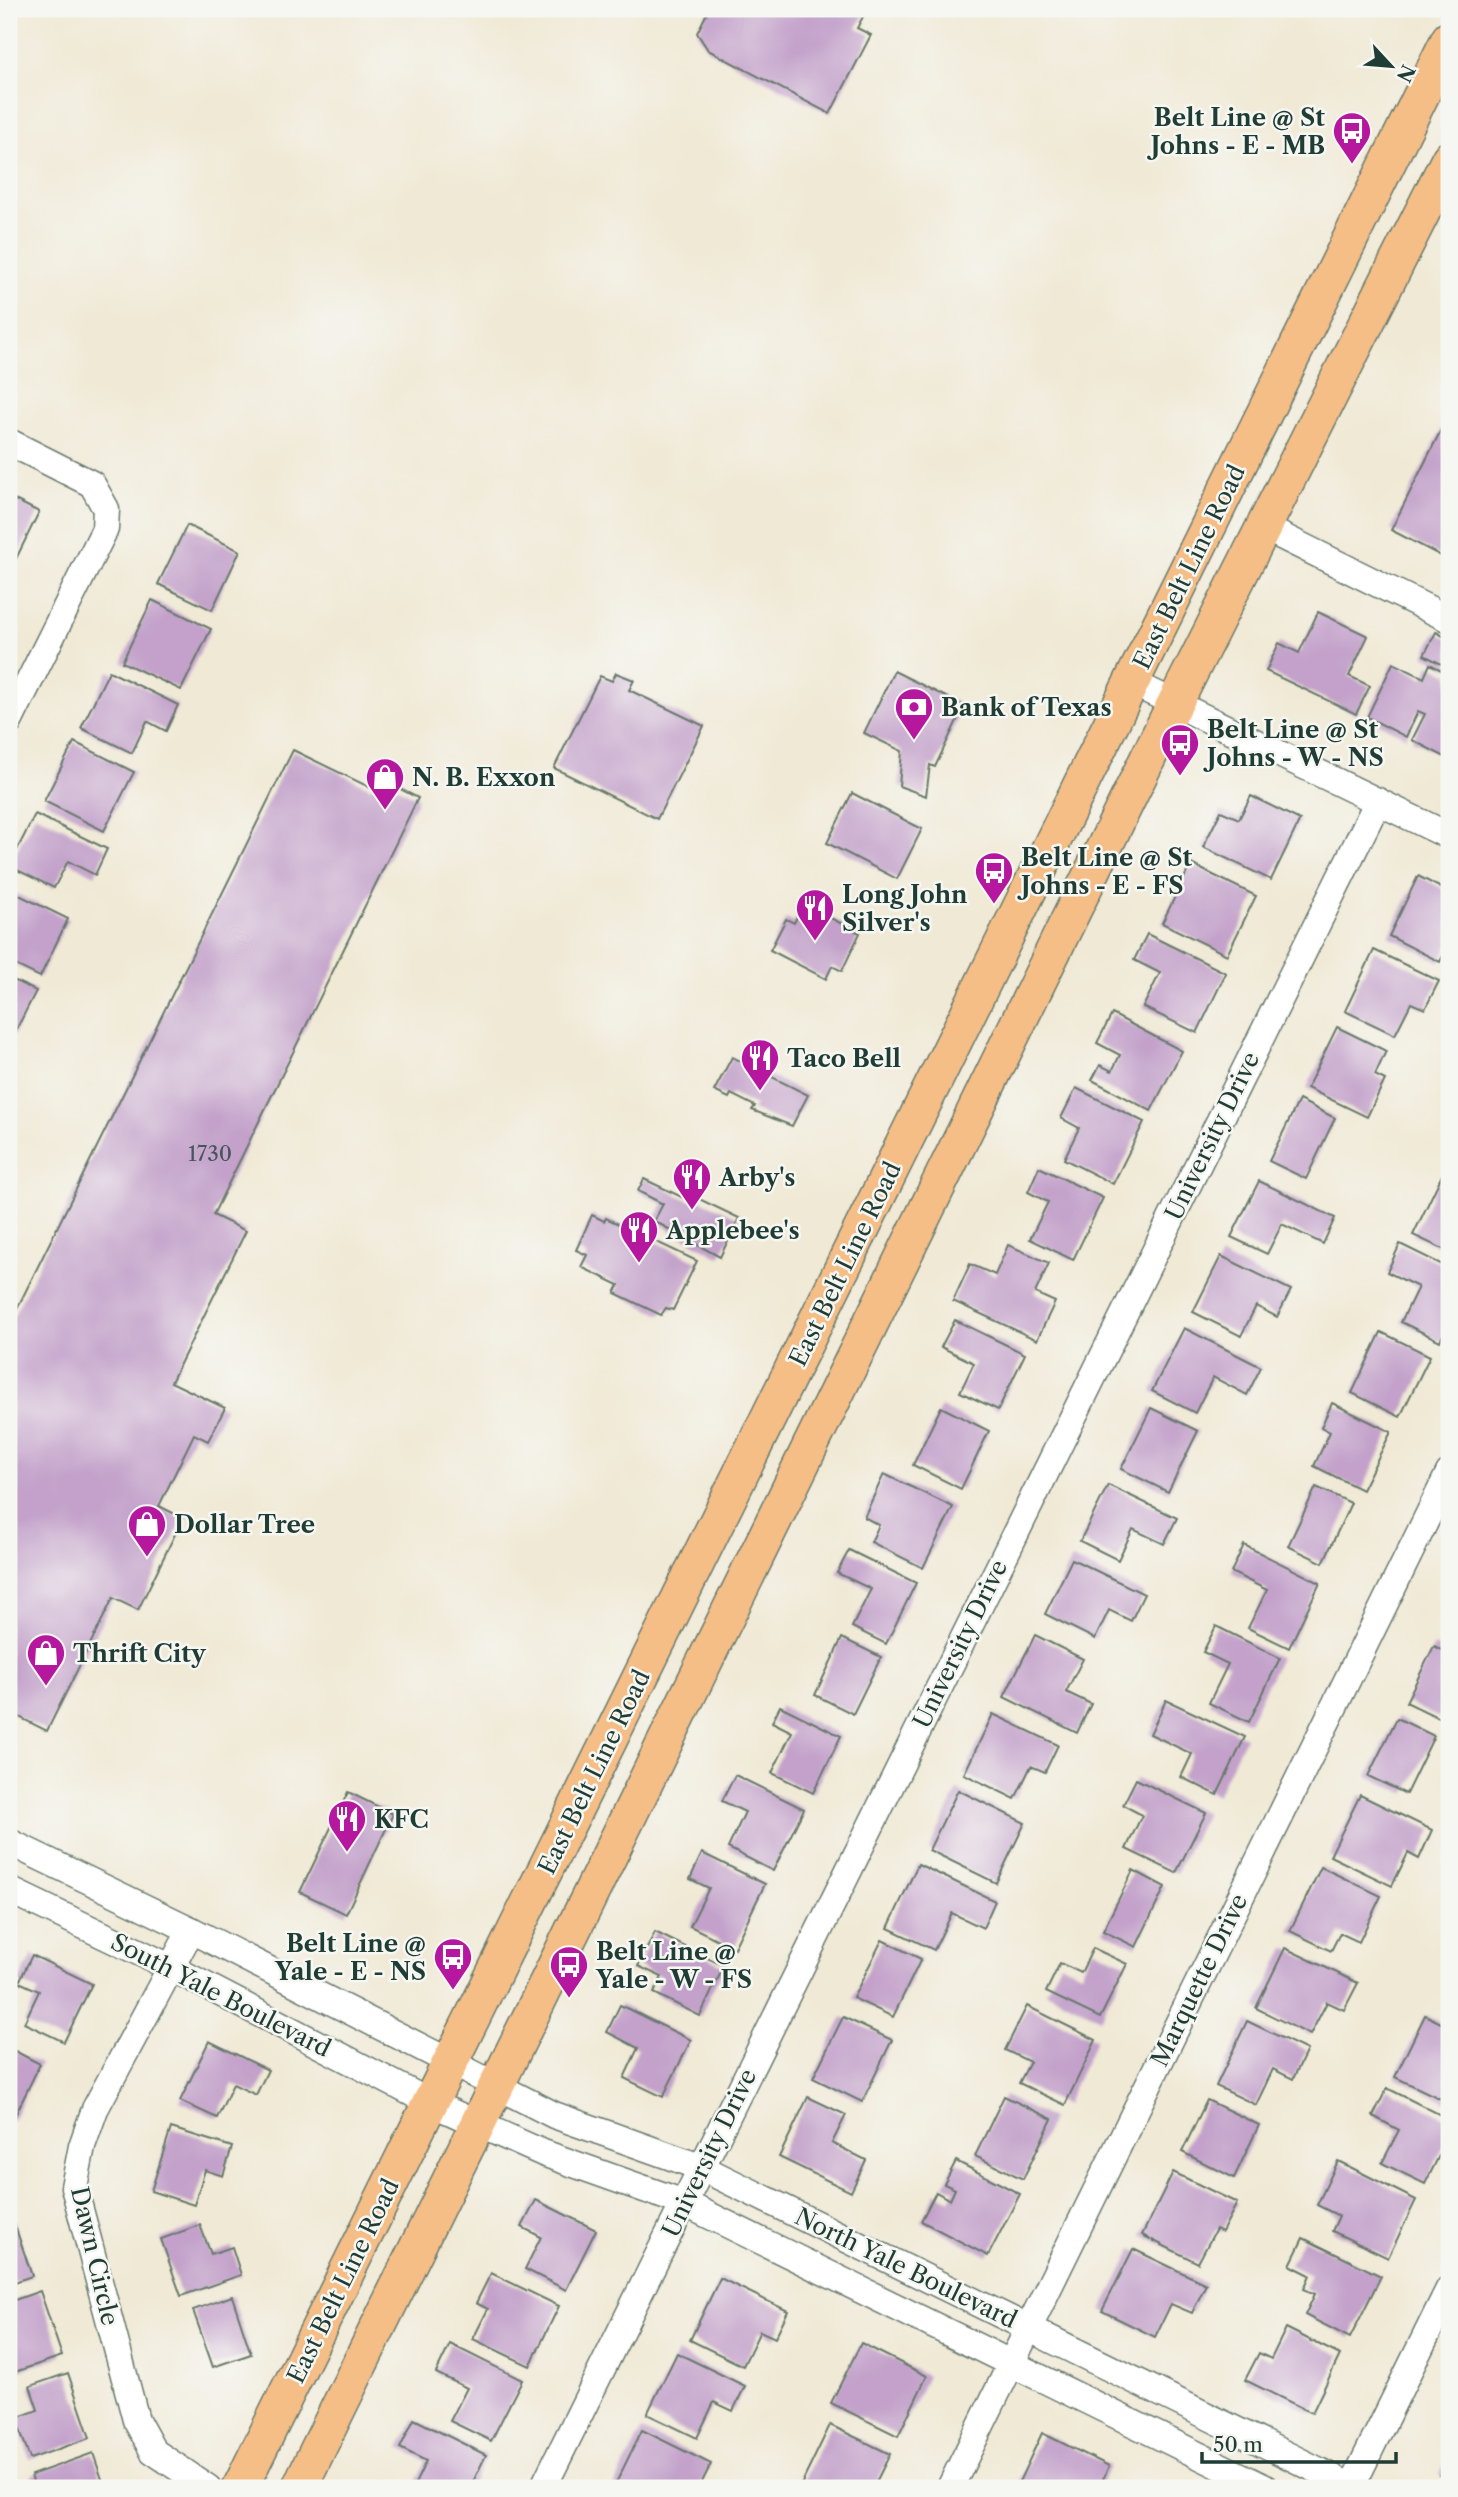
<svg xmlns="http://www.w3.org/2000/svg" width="1458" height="2497" font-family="'Libre Caslon Text',serif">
<rect width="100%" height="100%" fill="#f6f6f2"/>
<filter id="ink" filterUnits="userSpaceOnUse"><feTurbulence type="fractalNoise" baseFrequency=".0143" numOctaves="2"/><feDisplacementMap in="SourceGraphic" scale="14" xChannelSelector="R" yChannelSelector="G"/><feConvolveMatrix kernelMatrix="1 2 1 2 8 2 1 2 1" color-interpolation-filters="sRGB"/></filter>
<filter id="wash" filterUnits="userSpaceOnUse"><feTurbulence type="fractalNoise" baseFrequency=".00686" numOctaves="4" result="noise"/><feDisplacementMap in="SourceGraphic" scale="28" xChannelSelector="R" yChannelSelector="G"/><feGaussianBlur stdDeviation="1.57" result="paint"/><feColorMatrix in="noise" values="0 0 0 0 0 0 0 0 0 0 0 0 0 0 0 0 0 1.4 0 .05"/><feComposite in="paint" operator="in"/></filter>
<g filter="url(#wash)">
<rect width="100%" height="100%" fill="#f0e9d5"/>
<g id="blocks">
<g fill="#c3a1ca">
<path d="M 709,9 L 867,9 L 857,28 L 871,35 L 830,114 L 708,50 L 697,33 Z"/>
<path d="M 1446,420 L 1449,422 L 1449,560 L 1391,530 Z"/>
<path d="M 9,497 L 39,512 L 9,573 Z"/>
<path d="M 187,525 L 240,551 L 212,610 L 158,584 Z"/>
<path d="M 152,600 L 211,629 L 181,690 L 122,662 Z"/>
<path d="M 1318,612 L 1368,636 L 1349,676 L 1370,686 L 1356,714 L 1266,671 L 1279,643 L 1299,653 Z"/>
<path d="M 1436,632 L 1449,639 L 1449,668 L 1424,655 Z"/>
<path d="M 1393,663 L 1424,678 L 1430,664 L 1449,674 L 1449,759 L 1412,740 L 1425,714 L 1418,711 L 1406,737 L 1367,717 Z"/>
<path d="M 109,671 L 178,705 L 166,731 L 147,721 L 132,753 L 81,728 Z"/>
<path d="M 894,671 L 964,706 L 935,767 L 930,765 L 926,796 L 899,786 L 902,751 L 864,733 Z"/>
<path d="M 616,673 L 634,680 L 629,690 L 704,726 L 657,819 L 554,768 L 600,676 L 612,681 Z"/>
<path d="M 74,742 L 134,772 L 104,831 L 44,801 Z"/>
<path d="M 293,750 L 371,788 L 377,777 L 418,798 L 213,1215 L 246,1231 L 171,1382 L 225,1408 L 208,1441 L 194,1434 L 159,1506 L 183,1518 L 138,1610 L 113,1598 L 47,1731 L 9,1712 L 9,1325 Z"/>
<path d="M 852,793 L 922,829 L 897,879 L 827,843 Z"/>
<path d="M 1251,796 L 1300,820 L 1271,880 L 1203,847 L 1221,811 L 1239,819 Z"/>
<path d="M 35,814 L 107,849 L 95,875 L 68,861 L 54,888 L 9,866 Z"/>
<path d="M 1191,864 L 1256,896 L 1227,955 L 1162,923 Z"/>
<path d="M 1418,876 L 1449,892 L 1449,944 L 1440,962 L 1389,936 Z"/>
<path d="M 11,891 L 68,919 L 40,977 L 9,962 Z"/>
<path d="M 803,904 L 860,933 L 842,971 L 832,966 L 826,979 L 770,950 L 786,919 L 794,923 Z"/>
<path d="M 1147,934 L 1226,973 L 1197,1033 L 1143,1007 L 1160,973 L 1134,960 Z"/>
<path d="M 1374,950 L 1439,981 L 1425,1009 L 1411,1003 L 1395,1035 L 1345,1011 Z"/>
<path d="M 9,978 L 36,991 L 9,1044 Z"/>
<path d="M 1112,1014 L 1182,1051 L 1151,1111 L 1092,1080 L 1100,1065 L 1112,1071 L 1120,1055 L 1097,1043 Z"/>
<path d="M 1337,1027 L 1386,1051 L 1375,1075 L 1385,1080 L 1367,1117 L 1307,1088 Z"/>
<path d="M 732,1057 L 808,1095 L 792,1126 L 752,1110 L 755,1106 L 731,1094 L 729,1098 L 714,1091 Z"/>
<path d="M 1076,1088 L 1144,1122 L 1113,1184 L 1064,1159 L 1079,1128 L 1061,1118 Z"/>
<path d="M 1299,1100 L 1335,1118 L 1306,1179 L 1269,1161 Z"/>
<path d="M 1039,1167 L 1103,1198 L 1073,1260 L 1030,1239 L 1048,1202 L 1028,1192 Z"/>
<path d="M 1443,1173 L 1449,1176 L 1449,1252 L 1413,1235 Z"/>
<path d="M 644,1179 L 690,1201 L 693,1196 L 739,1218 L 720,1257 L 654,1221 L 663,1204 L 638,1191 Z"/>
<path d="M 1259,1181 L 1335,1218 L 1323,1244 L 1282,1224 L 1267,1254 L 1231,1237 Z"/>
<path d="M 592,1215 L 604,1221 L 606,1218 L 697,1261 L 673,1310 L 666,1308 L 661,1315 L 615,1293 L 619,1285 L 581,1267 L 587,1255 L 576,1250 Z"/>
<path d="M 1400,1244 L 1449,1268 L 1449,1322 L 1440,1341 L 1401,1322 L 1418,1287 L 1387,1272 Z"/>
<path d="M 1008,1245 L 1049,1263 L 1035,1293 L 1055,1302 L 1037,1340 L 953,1301 L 970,1264 L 995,1275 Z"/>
<path d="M 1221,1256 L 1291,1290 L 1277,1317 L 1256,1306 L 1241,1336 L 1193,1312 Z"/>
<path d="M 955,1320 L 1025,1354 L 998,1410 L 960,1392 L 974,1363 L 941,1347 Z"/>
<path d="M 1184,1328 L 1261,1367 L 1247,1395 L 1213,1377 L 1195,1413 L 1152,1391 Z"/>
<path d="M 1381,1332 L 1430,1356 L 1400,1417 L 1352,1393 Z"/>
<path d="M 1332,1403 L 1391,1432 L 1362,1490 L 1314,1466 L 1330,1432 L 1321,1427 Z"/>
<path d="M 941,1407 L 989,1431 L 961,1489 L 913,1465 Z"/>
<path d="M 1151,1408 L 1198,1431 L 1168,1492 L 1121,1469 Z"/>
<path d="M 884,1474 L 953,1507 L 923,1568 L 871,1542 L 879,1525 L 864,1517 Z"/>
<path d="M 1108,1485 L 1177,1518 L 1164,1544 L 1133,1529 L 1118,1560 L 1080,1541 Z"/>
<path d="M 1316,1487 L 1351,1503 L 1323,1563 L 1288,1546 Z"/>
<path d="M 1244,1545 L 1320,1583 L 1289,1648 L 1248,1628 L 1267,1590 L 1231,1572 Z"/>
<path d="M 849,1550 L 916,1583 L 886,1644 L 852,1627 L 871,1589 L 837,1573 Z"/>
<path d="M 1072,1559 L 1144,1594 L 1131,1621 L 1109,1610 L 1095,1639 L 1045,1614 Z"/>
<path d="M 1449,1614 L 1449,1629 L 1443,1626 Z"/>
<path d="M 1216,1626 L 1280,1658 L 1249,1722 L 1209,1703 L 1228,1664 L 1203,1652 Z"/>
<path d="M 1035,1635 L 1083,1659 L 1066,1692 L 1091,1704 L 1077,1733 L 1004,1697 Z"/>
<path d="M 842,1638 L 881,1657 L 853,1714 L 815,1695 Z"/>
<path d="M 1434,1646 L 1449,1653 L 1449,1708 L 1443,1720 L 1406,1702 Z"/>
<path d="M 1166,1700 L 1245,1737 L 1217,1795 L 1181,1777 L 1192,1754 L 1150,1734 Z"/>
<path d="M 780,1706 L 841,1736 L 813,1793 L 772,1773 L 792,1732 L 772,1722 Z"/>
<path d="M 993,1714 L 1058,1745 L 1045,1772 L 1031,1766 L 1015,1799 L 964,1774 Z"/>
<path d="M 1397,1718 L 1434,1736 L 1406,1794 L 1368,1776 Z"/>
<path d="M 735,1775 L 804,1809 L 773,1871 L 728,1848 L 745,1812 L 722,1801 Z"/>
<path d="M 1136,1779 L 1206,1813 L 1176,1873 L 1126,1849 L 1142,1815 L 1123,1805 Z"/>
<path d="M 958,1790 L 1025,1823 L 996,1883 L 929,1850 Z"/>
<path d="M 348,1792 L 393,1814 L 346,1914 L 300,1892 Z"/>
<path d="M 1360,1795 L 1432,1830 L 1419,1859 L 1408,1853 L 1392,1886 L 1330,1856 Z"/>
<path d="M 702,1853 L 765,1884 L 734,1948 L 690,1926 L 709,1888 L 690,1879 Z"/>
<path d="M 918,1864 L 995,1901 L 983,1928 L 952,1913 L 934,1950 L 888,1928 Z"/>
<path d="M 1321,1867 L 1381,1896 L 1359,1942 L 1340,1933 L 1331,1951 L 1290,1931 Z"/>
<path d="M 1133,1870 L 1165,1887 L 1136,1947 L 1103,1931 Z"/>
<path d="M 655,1932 L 724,1966 L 700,2016 L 654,1993 L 662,1977 L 638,1966 Z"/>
<path d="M 882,1940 L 921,1959 L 893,2017 L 853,1998 Z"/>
<path d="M 1449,1946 L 1449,1965 L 1442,1962 Z"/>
<path d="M 1093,1948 L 1127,1964 L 1100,2018 L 1046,1992 L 1060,1963 L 1081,1973 Z"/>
<path d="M 1285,1948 L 1358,1983 L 1344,2010 L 1327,2002 L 1310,2035 L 1256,2008 Z"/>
<path d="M 32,1955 L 92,1984 L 64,2042 L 24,2023 L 39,1991 L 19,1982 Z"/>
<path d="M 620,2005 L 691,2040 L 663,2097 L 624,2078 L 638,2048 L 607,2032 Z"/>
<path d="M 1027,2006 L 1096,2040 L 1065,2105 L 1019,2083 L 1030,2062 L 1005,2050 Z"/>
<path d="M 1425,2015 L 1449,2027 L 1449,2103 L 1395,2077 Z"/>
<path d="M 843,2017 L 892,2040 L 862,2102 L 813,2078 Z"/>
<path d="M 1247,2021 L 1307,2050 L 1293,2079 L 1273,2069 L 1256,2105 L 1216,2086 Z"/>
<path d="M 209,2041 L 268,2070 L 256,2095 L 233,2084 L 217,2118 L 180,2101 Z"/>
<path d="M 9,2048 L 40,2064 L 13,2120 L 9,2118 Z"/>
<path d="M 1387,2088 L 1449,2119 L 1449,2136 L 1425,2184 L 1382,2163 L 1399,2130 L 1373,2116 Z"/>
<path d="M 1004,2096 L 1052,2119 L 1023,2179 L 975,2156 Z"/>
<path d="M 808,2097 L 846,2115 L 832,2143 L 866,2160 L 851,2192 L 779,2157 Z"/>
<path d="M 1207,2100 L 1259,2125 L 1234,2178 L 1182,2152 Z"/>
<path d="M 171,2128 L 232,2147 L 223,2176 L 205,2170 L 194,2205 L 151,2191 Z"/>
<path d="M 956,2161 L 1020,2194 L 988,2256 L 921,2221 L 936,2192 L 950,2200 L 955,2189 L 944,2184 Z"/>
<path d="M 1338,2161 L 1416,2200 L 1388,2258 L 1332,2231 L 1339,2216 L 1317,2205 Z"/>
<path d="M 1173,2172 L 1237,2203 L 1222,2232 L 1216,2229 L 1198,2263 L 1142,2235 Z"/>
<path d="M 536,2200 L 596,2230 L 566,2290 L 525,2269 L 541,2237 L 522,2227 Z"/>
<path d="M 9,2208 L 32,2276 L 9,2284 Z"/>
<path d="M 200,2225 L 211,2254 L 232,2247 L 241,2275 L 181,2296 L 161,2239 Z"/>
<path d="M 1303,2238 L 1381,2276 L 1350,2338 L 1305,2315 L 1315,2294 L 1304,2289 L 1310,2275 L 1290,2265 Z"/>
<path d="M 1133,2249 L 1206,2284 L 1192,2313 L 1171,2304 L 1155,2337 L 1102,2311 Z"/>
<path d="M 491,2273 L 559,2306 L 530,2366 L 473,2339 L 488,2309 L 476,2303 Z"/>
<path d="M 720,2278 L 788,2311 L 775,2338 L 760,2331 L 743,2366 L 690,2340 Z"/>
<path d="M 40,2291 L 62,2356 L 9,2374 L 9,2302 Z"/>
<path d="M 232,2296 L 251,2354 L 213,2367 L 193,2310 Z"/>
<path d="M 1286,2328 L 1340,2355 L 1312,2413 L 1245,2380 L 1259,2353 L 1271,2359 Z"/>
<path d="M 861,2343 L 927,2376 L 898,2436 L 831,2403 Z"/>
<path d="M 450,2344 L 522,2380 L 491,2441 L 450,2421 L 467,2388 L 436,2373 Z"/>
<path d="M 677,2353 L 745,2386 L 733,2411 L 714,2402 L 697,2438 L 647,2414 Z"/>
<path d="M 68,2373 L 90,2438 L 30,2459 L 16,2418 L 38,2410 L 30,2386 Z"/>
<path d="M 414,2419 L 486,2455 L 470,2488 L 413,2488 L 426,2461 L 400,2448 Z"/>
<path d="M 830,2425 L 890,2454 L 873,2488 L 800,2487 Z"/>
<path d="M 642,2430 L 711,2464 L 699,2488 L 614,2487 Z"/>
<path d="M 1042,2433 L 1109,2466 L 1099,2488 L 1016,2488 Z"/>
<path d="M 93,2453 L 105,2488 L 35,2488 L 31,2475 Z"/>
<path d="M 1449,2453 L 1449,2480 L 1439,2475 Z"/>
</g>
</g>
</g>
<g filter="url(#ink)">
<use href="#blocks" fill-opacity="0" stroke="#68796c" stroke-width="2"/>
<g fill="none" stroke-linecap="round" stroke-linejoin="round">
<g stroke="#68796c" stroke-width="29">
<g id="minor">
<path d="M 9,442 L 92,484 L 106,509 L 105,529 L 9,722"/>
<path d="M 1265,528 L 1449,619"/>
<path d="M 1133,683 L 1449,836"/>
<path d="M 9,1842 L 191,1930 L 554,2115 L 700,2167 L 1354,2488"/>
<path d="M 9,1890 L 172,1968 L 431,2103 L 543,2153 L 684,2203 L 1265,2488"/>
<path d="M 191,1930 L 95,2109 L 82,2146 L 74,2187 L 136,2420 L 153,2451 L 208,2488"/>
<path d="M 543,2488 L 1378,801"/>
<path d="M 950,2488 L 1449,1473"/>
<path d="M 1351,2488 L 1449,2289"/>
</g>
</g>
<g stroke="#68796c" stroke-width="38">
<g id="major">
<path d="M 240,2488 L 1449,39"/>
<path d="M 299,2488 L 1175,703 L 1449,159"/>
</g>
</g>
<use href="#minor" stroke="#fff" stroke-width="26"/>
<use href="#major" stroke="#f6be87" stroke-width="35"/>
</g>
</g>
<defs>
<g id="bus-pin" transform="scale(2.0125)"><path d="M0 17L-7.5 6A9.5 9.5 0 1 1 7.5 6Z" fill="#b5179e" stroke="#f6f6f2"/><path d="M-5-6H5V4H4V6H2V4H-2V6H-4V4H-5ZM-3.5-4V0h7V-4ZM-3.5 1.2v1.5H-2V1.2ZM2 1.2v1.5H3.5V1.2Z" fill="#fff"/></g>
<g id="bank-pin" transform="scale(2.0125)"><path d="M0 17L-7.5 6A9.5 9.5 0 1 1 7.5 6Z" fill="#b5179e" stroke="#f6f6f2"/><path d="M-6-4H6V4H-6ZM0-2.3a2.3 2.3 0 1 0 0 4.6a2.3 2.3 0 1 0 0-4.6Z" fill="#fff"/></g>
<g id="shop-pin" transform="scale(2.0125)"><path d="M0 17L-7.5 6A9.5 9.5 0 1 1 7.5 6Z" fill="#b5179e" stroke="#f6f6f2"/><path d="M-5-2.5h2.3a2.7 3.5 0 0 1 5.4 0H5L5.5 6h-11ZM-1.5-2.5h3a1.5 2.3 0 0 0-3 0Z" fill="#fff"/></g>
<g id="restaurant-pin" transform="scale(2.0125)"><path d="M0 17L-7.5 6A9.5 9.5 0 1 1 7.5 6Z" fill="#b5179e" stroke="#f6f6f2"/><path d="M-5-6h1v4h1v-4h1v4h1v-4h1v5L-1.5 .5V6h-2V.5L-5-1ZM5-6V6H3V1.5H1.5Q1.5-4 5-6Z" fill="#fff"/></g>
</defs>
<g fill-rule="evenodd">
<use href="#bus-pin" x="1352" y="131"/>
<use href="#bank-pin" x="914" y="707"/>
<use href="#bus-pin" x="1180" y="743"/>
<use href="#shop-pin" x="385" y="777"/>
<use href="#bus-pin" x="994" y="871"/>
<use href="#restaurant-pin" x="815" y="908"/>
<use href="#restaurant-pin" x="760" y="1058"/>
<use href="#restaurant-pin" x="692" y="1177"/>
<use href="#restaurant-pin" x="639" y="1230"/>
<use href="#shop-pin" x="147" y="1524"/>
<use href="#shop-pin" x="46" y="1653"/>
<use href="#restaurant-pin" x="347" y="1819"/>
<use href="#bus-pin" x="453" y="1957"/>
<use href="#bus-pin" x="569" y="1965"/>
</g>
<g text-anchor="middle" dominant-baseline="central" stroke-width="5" stroke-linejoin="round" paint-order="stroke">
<g font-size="21" fill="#48565a">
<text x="210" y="1153">1730</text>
</g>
<g font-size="24" font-weight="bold" fill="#1f3d34" stroke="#f6f6f2" text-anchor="start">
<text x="1325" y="117" text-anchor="end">Belt Line @ St<tspan x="1325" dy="28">Johns - E - MB</tspan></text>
<text x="941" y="707">Bank of Texas</text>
<text x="1207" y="729">Belt Line @ St<tspan x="1207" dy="28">Johns - W - NS</tspan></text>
<text x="412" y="777">N. B. Exxon</text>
<text x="1021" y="857">Belt Line @ St<tspan x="1021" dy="28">Johns - E - FS</tspan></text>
<text x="842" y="894">Long John<tspan x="842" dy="28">Silver's</tspan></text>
<text x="787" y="1058">Taco Bell</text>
<text x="719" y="1177">Arby's</text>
<text x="666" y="1230">Applebee's</text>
<text x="174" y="1524">Dollar Tree</text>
<text x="73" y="1653">Thrift City</text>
<text x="374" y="1819">KFC</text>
<text x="426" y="1943" text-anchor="end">Belt Line @<tspan x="426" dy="28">Yale - E - NS</tspan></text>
<text x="596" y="1951">Belt Line @<tspan x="596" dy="28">Yale - W - FS</tspan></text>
</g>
<g font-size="24" fill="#1f3d34" stroke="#f6f6f2">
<text transform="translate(1189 567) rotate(-64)">East Belt Line Road</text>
<text transform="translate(1212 1136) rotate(-64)">University Drive</text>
<text transform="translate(845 1264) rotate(-64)">East Belt Line Road</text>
<text transform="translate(960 1644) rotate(-64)">University Drive</text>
<text transform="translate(594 1772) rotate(-64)">East Belt Line Road</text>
<text transform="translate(1199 1980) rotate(-64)">Marquette Drive</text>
<text transform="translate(221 1995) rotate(27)">South Yale Boulevard</text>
<text transform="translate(709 2153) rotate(-64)">University Drive</text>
<text transform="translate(95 2256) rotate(77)">Dawn Circle</text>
<text transform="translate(906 2268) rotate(26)">North Yale Boulevard</text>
<text transform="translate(343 2281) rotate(-64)">East Belt Line Road</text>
</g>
</g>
<rect width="1458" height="2497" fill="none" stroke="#f6f6f2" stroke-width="35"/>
<g transform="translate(1391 66) rotate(116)" stroke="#f6f6f2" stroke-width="5" paint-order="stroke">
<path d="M0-5L12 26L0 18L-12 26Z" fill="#1f3d34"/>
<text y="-10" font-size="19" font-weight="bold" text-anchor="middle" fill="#1f3d34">N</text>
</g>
<path d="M1202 2452v10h194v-10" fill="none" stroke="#1f3d34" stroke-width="3.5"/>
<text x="1213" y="2452" font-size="21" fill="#1f3d34" stroke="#f6f6f2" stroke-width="5" paint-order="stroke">50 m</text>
</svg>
